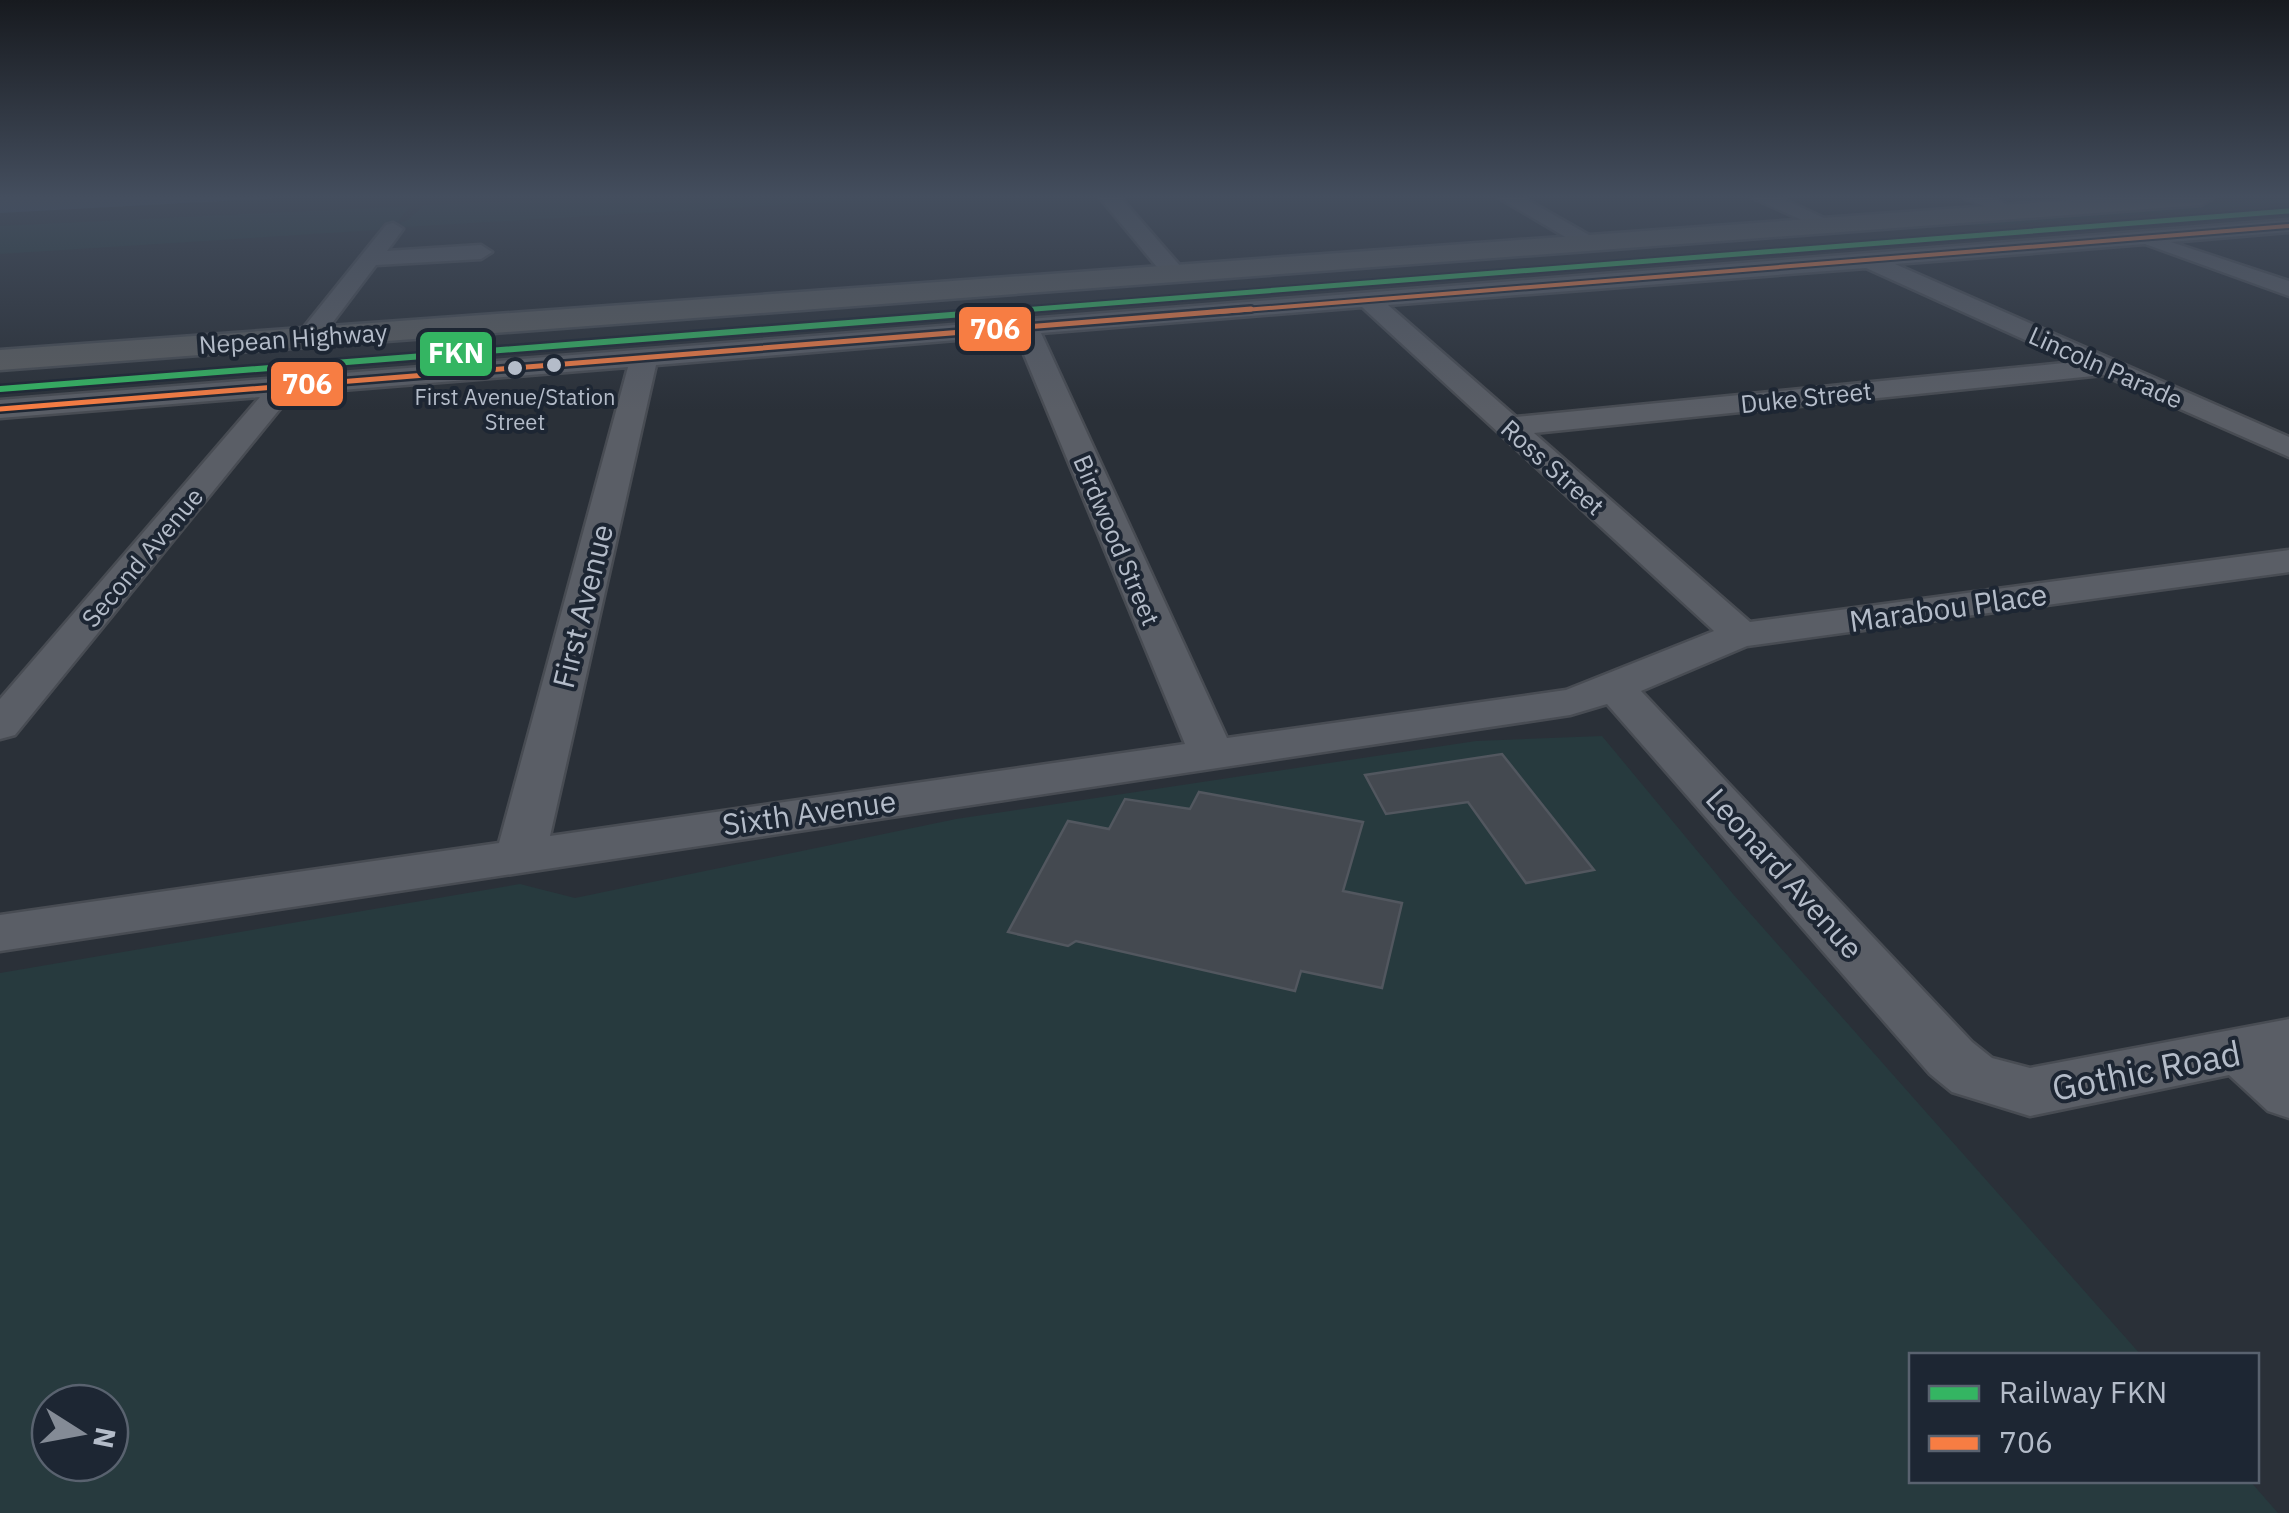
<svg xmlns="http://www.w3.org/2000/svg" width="2289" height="1513" font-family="'IBM Plex Sans',sans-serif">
<rect width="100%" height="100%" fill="#2a3038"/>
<g fill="#273a3e" fill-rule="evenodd">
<path d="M 570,198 L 898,198 L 388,228 L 408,220 L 424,205 Z"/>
<path d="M 2289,198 L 2289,203 L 1990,226 L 1925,224 Z"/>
<path d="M 411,206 L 398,221 L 377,230 L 0,254 L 0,226 Z"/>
<path d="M 1602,736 L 1733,894 L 2141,1355 L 1912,1356 L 1912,1480 L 2250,1481 L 2278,1513 L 0,1513 L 0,973 L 520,884 L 575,898 L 956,819 L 1476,741 ZM 50,1403 L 110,1403 L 110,1463 L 50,1463 Z"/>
</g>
<path fill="#384963" d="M 0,198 L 280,198 L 0,213 Z"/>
<g fill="#444950" stroke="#52575f" stroke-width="2.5">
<path d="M 1502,754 L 1594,870 L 1526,883 L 1468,802 L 1386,814 L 1365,775 Z"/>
<path d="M 1199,792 L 1363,822 L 1343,891 L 1402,903 L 1382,988 L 1301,971 L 1295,991 L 1076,941 L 1068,946 L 1008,932 L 1068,821 L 1109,829 L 1125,799 L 1190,809 Z"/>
</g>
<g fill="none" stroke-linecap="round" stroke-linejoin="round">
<g stroke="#484c53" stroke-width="5">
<g id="minor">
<path d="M 1100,198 L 1121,198 L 1182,268 L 1182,278 L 1166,278 Z"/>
<path d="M 1499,198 L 1524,198 L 1603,243 L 1592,249 L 1584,248 Z"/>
<path d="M 1753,198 L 1781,198 L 1839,225 L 1836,229 L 1822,229 Z"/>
<path d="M 1964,198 L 1993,198 L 2023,212 L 2013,218 Z"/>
<path d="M 2289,220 L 2289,232 L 2171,242 L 2289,281 L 2289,296 L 2145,244 L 1895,264 L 2289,437 L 2289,457 L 2103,375 L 1534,433 L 1750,622 L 2289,550 L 2289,572 L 1747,646 L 1641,691 L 1972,1042 L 1992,1058 L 2030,1068 L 2289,1019 L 2289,1118 L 2268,1111 L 2229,1075 L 2030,1116 L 1952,1092 L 1930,1074 L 1607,704 L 1570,715 L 0,951 L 0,915 L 499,843 L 628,367 L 292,394 L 15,735 L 0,739 L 0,699 L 260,397 L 0,418 L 0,400 ZM 1866,268 L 2074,362 L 1516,417 L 1388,305 ZM 1362,307 L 1714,631 L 1566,690 L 1227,738 L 1041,333 ZM 1016,335 L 1185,744 L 550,836 L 656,365 Z"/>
<path d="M 393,223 L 403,229 L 387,251 L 481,245 L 492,252 L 481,259 L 376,265 L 318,342 L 300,342 L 296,337 L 300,332 L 386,225 Z"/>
</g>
</g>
<g stroke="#474c53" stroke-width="5">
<path id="highway" d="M 2100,198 L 2213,198 L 2201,205 L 0,370 L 0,350 Z"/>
</g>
<use href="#minor" fill="#5a5e66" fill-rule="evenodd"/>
<use href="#highway" fill="#5a5d60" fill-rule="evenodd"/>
<g stroke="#1d2633" stroke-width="8">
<path id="bus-1-far1" d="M 1219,312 L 2289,226"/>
</g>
<g stroke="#1d2633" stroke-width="10">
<path id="bus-1" d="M 0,409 L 1251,309"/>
</g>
<use href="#bus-1-far1" stroke="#f77d43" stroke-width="4"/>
<use href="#bus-1" stroke="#f77d43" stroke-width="5"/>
<g stroke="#1d2633" stroke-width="9">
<path id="rail-1-far1" d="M 996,312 L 2289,211"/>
</g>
<g stroke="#1d2633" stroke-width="11">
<path id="rail-1" d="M 0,389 L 1028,309"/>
</g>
<use href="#rail-1-far1" stroke="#34b562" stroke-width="5"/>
<use href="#rail-1" stroke="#34b562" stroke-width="6"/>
</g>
<linearGradient id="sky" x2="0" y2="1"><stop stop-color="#171a1f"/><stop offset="0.48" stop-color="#444e5e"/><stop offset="1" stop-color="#444e5e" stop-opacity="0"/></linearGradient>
<rect width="2289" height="410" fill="url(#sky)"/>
<g fill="#b4bcc9" stroke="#1d2633" stroke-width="4">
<circle cx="554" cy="365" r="9"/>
<circle cx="515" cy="368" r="9"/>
</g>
<g text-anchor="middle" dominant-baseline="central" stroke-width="8" stroke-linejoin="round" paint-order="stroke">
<g font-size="22" fill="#b4bcc9" stroke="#1d2633">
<text x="515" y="396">First Avenue/Station<tspan x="515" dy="25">Street</tspan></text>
</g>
<g font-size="25" fill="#b4bcc9" stroke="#1d2633">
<text transform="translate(293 338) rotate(-4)">Nepean Highway</text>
<text transform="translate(2106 367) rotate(24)">Lincoln Parade</text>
<text transform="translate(1806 397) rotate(-6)">Duke Street</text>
<text transform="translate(1553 467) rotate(42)">Ross Street</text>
<text transform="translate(1117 540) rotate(67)">Birdwood Street</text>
<text transform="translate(142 557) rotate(-50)">Second Avenue</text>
</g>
<g font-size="30" fill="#b4bcc9" stroke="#1d2633">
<text transform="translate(582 606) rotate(-76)">First Avenue</text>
<text transform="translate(1948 607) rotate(-8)">Marabou Place</text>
<text transform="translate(809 812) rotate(-8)">Sixth Avenue</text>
<text transform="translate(1785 873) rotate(48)">Leonard Avenue</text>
</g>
<g font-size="35" fill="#b4bcc9" stroke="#1d2633">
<text transform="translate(2146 1070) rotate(-11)">Gothic Road</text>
</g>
</g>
<g stroke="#1d2633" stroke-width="4">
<rect x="957" y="305" width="76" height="48" rx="10" fill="#f77d43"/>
<rect x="418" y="330" width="76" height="48" rx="10" fill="#34b562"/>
<rect x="269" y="360" width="76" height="48" rx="10" fill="#f77d43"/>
</g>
<g font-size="28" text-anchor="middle" font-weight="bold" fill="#fff">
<text x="995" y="339">706</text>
<text x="456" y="363">FKN</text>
<text x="307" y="394">706</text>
</g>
<rect x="1909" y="1353" width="350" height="130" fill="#1d2633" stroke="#59626f" stroke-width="2.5"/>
<rect x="1929" y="1386" width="50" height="15" fill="#34b562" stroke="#59626f" stroke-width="2.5"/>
<text x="1999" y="1403" font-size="30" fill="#b4bcc9">Railway FKN</text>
<rect x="1929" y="1436" width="50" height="15" fill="#f77d43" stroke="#59626f" stroke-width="2.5"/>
<text x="1999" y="1453" font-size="30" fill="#b4bcc9">706</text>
<g transform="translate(80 1433) rotate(101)"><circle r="48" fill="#1d2633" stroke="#59626f" stroke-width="2.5"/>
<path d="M0-8L18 38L0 25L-18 38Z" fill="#848b96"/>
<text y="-15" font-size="28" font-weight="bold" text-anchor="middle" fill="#b4bcc9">N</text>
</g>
</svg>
